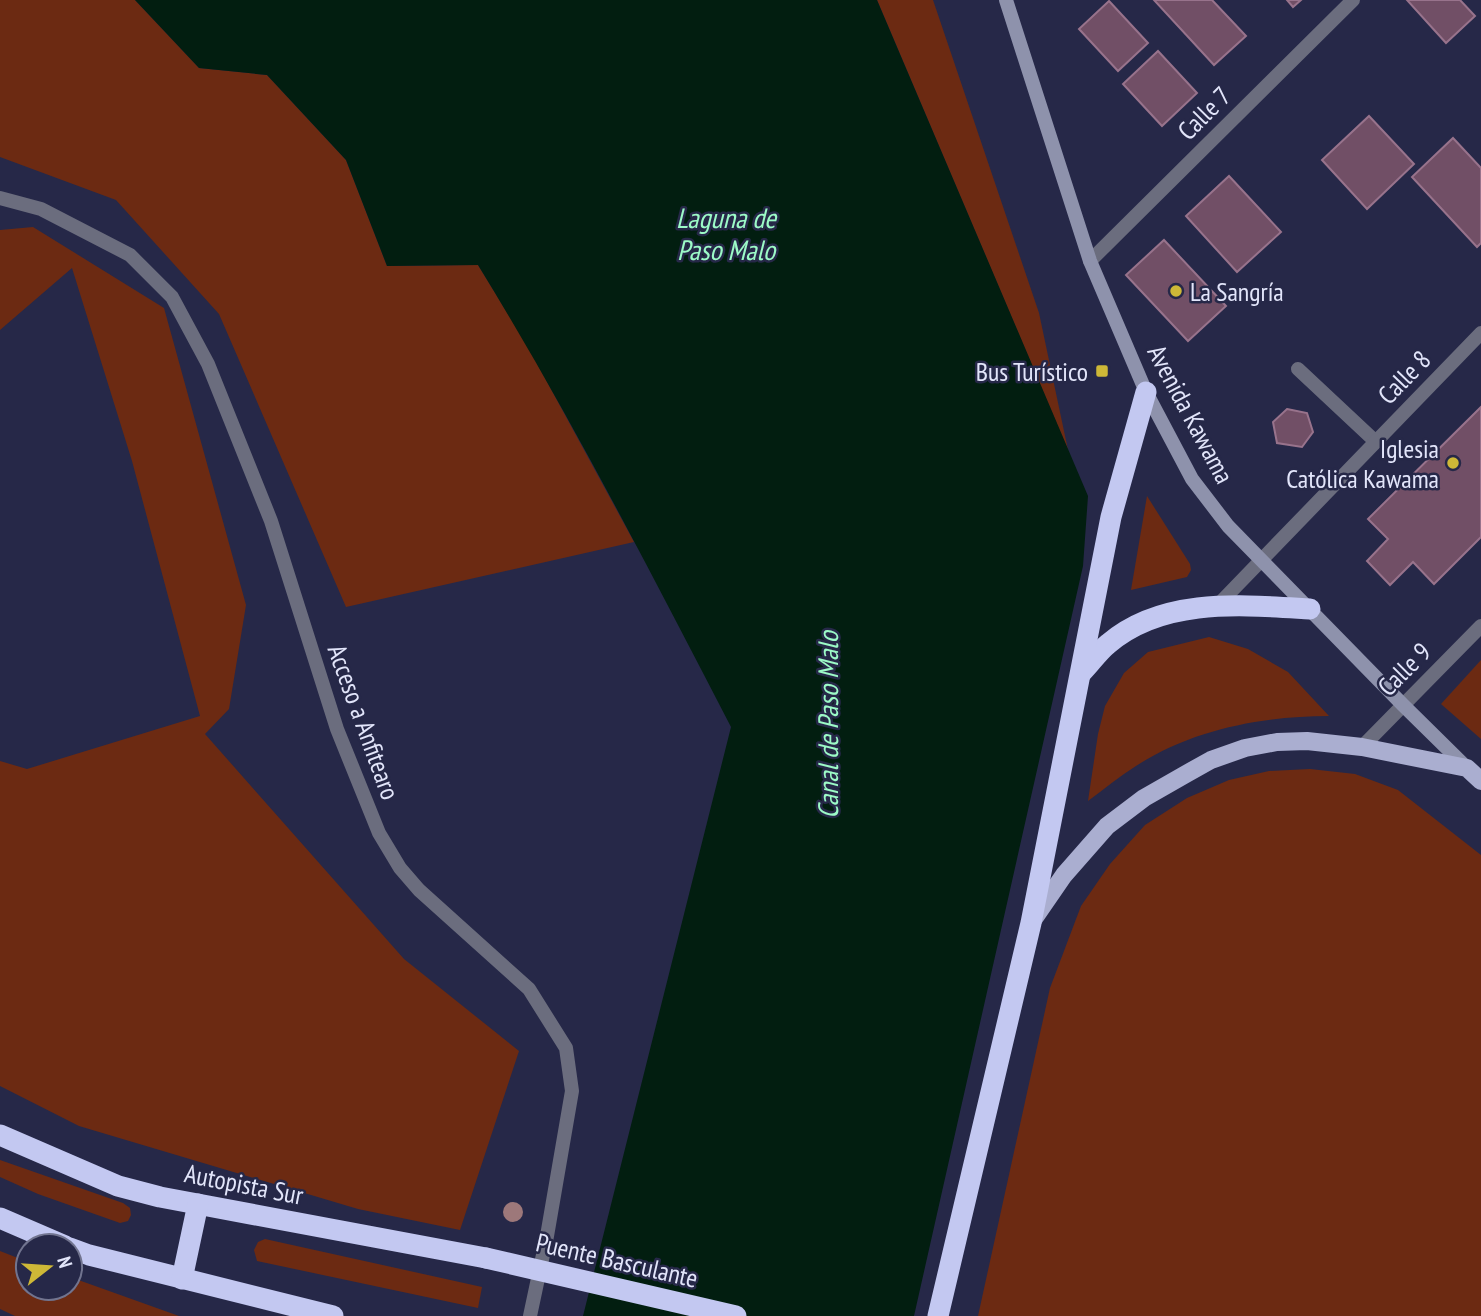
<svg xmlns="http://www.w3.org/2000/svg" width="1481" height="1316" font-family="'PT Sans Narrow',sans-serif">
<rect width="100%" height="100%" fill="#262848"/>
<g fill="#6c2a12">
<path d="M 0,0 L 135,0 L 199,68 L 267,75 L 346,160 L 387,266 L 478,265 L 527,345 L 634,542 L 346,607 L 219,314 L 116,200 L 0,157 Z"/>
<path d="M 877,0 L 933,0 L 1039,313 L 1068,450 Z"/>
<path d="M 33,227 L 164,308 L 246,605 L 229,709 L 205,734 L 404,959 L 519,1051 L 460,1230 L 358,1209 L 79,1126 L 0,1086 L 0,761 L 27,769 L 200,716 L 132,461 L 72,268 L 0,330 L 0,230 Z"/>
<path d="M 1147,496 L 1190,564 L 1191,570 L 1187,577 L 1131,590 Z"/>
<path d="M 1209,637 L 1248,649 L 1288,672 L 1329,716 C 1264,716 1193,729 1136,766 C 1120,776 1104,789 1088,801 L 1098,734 L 1105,706 L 1124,673 L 1148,652 Z"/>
<path d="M 1481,660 L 1481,739 L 1441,704 Z"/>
<path d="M 1310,769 L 1355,774 L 1398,790 L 1481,855 L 1481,1316 L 978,1316 L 1050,988 L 1081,906 L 1110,864 L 1145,825 L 1187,798 L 1229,780 L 1269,771 Z"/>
<path d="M 0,1160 L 123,1203 L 130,1208 L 131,1215 L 128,1221 L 120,1223 L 38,1194 L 0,1177 Z"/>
<path d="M 265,1239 L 482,1287 L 478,1308 L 257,1261 L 254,1250 L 258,1242 Z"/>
<path d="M 0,1251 L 28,1262 L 28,1288 L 70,1288 L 70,1277 L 179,1316 L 15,1316 L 0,1309 Z"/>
</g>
<path fill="#021e10" d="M 135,0 L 877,0 L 1088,496 L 1083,566 L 914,1316 L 583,1316 L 731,727 C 650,571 570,415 478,265 L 387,266 L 346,160 L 267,75 L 199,68 Z"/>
<g fill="#714f66" stroke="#98738c" stroke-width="2">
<path d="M 1154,0 L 1212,0 L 1246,36 L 1214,65 Z"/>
<path d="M 1287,0 L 1301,0 L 1293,7 Z"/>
<path d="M 1407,0 L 1460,0 L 1475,16 L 1446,43 Z"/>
<path d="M 1109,1 L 1148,43 L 1118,71 L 1079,29 Z"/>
<path d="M 1158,51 L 1197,93 L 1162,126 L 1123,84 Z"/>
<path d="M 1369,116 L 1414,164 L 1367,209 L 1322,160 Z"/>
<path d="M 1453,138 L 1481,168 L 1481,243 L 1477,247 L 1412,177 Z"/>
<path d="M 1229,176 L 1281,232 L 1237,272 L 1186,216 Z"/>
<path d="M 1164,240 L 1226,306 L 1188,341 L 1126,275 Z"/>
<path d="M 1481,407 L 1481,537 L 1434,584 L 1413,562 L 1390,585 L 1367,561 L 1388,539 L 1368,519 Z"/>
<path d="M 1287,409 L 1307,413 L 1313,432 L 1302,447 L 1277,443 L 1273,422 Z"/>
</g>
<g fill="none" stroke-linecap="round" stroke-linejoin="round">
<path stroke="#6b6d7e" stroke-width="14" d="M 1298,369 L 1376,442"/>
<g stroke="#6b6d7e" stroke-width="14">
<path d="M 0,198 L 41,209 L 130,255 L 172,297 L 208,364 L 271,521 L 337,729 L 379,833 L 400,868 L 419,890 L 529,989 L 566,1048 L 572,1091 L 547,1236 L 530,1316"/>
<path d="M 1090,261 L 1353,0"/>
<path d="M 1216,607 L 1481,333"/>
<path d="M 1362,747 L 1481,626"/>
</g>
<path stroke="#8e92ac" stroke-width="14" d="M 1006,0 L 1090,261 L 1146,392 L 1192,479 L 1228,526 L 1403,705 L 1467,768"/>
<path stroke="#aaaed0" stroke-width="18" d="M 1033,920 L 1064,875 L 1107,826 L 1144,798 L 1186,774 L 1211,760 L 1245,748 L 1277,742 L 1307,741 L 1362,747 L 1467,768 L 1481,781"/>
<g stroke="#c3c8f1" stroke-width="21">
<path d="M 1082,672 C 1091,663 1098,652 1108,644 C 1163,597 1242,605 1310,609"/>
<path d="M 0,1135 L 118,1186 L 160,1197 L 486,1258"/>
<path d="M 0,1218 L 65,1246"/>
<path d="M 70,1248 L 89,1255 L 333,1316"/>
<path d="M 182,1279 L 198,1204"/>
<path d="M 938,1316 L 1031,923 L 1111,517 L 1146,392"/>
</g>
<path stroke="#c3c8f1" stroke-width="21" d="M 486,1258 L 736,1316"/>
</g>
<circle fill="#9d787a" cx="513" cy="1212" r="10"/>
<g fill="#ceb837" stroke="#262848" stroke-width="2.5">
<circle cx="1176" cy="291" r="7"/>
<rect x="1095" y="364" width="14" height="14" rx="3.5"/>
<circle cx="1453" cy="463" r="7"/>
</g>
<g text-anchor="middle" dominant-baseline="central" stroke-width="5" stroke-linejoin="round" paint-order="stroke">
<g font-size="26" fill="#e2e5fa" stroke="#262848">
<text transform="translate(1204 113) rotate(-45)">Calle 7</text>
<text transform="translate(1404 377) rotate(-46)">Calle 8</text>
<text transform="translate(1191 414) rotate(62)">Avenida Kawama</text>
<text transform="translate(1404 669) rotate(-45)">Calle 9</text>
<text transform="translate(364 722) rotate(70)">Acceso a Anfitearo</text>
<text transform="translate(244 1184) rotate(11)">Autopista Sur</text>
<text transform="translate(617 1260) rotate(13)">Puente Basculante</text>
</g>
<g font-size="26" fill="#e2e5fa" stroke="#262848" text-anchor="end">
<text x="1190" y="291" text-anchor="start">La Sangría</text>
<text x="1088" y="371">Bus Turístico</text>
<text x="1439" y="448">Iglesia<tspan x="1439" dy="30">Católica Kawama</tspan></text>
</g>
<g font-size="28" font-style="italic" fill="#9cfac7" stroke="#262848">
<text x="726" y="217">Laguna de<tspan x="726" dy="32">Paso Malo</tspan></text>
<text transform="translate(827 725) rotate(-90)">Canal de Paso Malo</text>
</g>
</g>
<g transform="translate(49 1267) rotate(73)"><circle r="33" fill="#262848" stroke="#71748f" stroke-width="2"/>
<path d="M0-5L12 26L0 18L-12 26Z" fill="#ceb837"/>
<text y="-10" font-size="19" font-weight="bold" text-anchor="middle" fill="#e2e5fa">N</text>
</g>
</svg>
